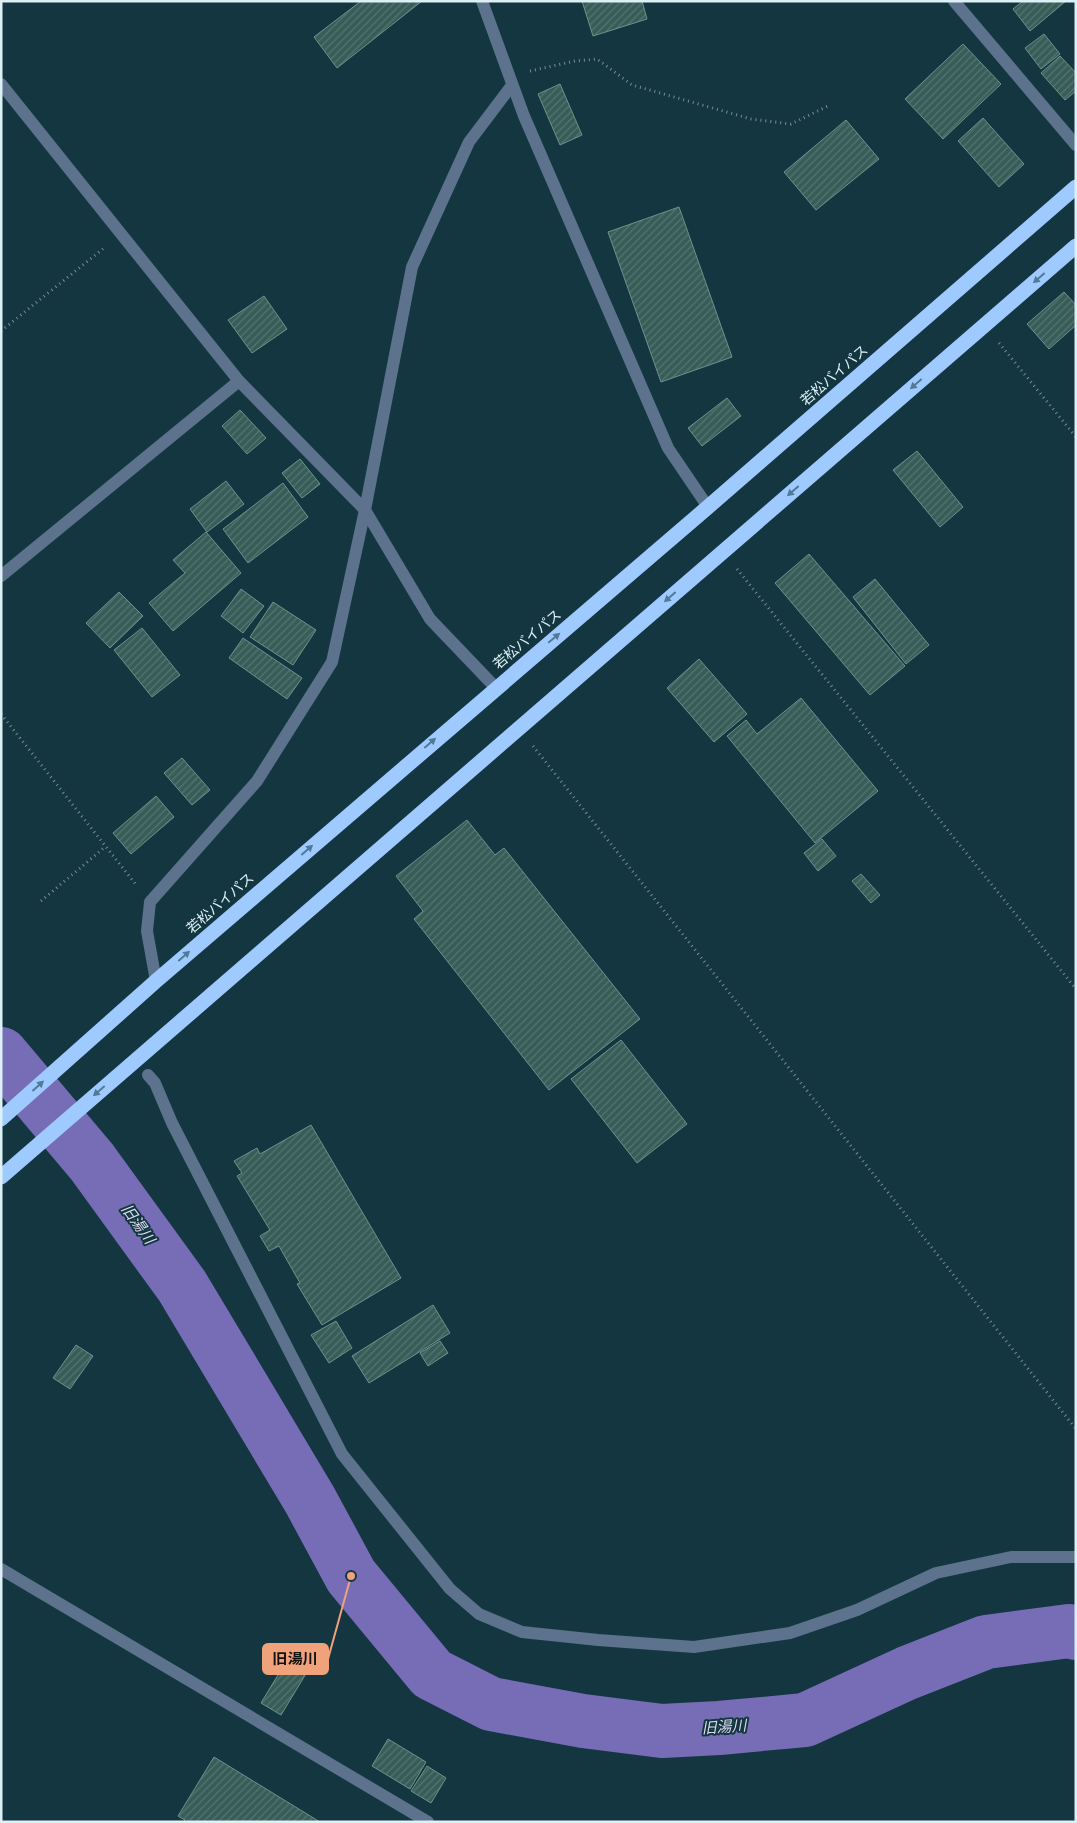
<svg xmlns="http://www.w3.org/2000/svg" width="1077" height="1823" font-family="'Work Sans','Noto Sans JP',sans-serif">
<defs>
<pattern id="building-hatch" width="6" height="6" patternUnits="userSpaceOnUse" patternTransform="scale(1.25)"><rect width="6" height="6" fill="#375d58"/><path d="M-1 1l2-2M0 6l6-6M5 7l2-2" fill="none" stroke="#547571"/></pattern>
</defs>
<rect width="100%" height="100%" fill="#133640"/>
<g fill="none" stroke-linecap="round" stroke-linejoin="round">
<path stroke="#766db6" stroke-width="54" d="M 1,1054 L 92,1162 L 182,1286 L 310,1500 L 351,1576 L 432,1674 L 491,1704 L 583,1721 L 662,1731 L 719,1728 L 805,1720 L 907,1673 L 986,1642 L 1069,1631 L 1076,1633"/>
</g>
<g fill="url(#building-hatch)" stroke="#6c938d">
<path d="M 361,1 L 422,1 L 337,68 L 314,37 Z"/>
<path d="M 582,1 L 642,1 L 647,19 L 593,36 Z"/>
<path d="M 1023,1 L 1066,1 L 1030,31 L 1013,9 Z"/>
<path d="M 1044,34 L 1060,54 L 1041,69 L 1025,48 Z"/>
<path d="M 963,44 L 1001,84 L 943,139 L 905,99 Z"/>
<path d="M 1060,56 L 1076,73 L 1076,91 L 1065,100 L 1041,73 Z"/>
<path d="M 560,84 L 582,135 L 560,145 L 538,94 Z"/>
<path d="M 983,118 L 1024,164 L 999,187 L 958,141 Z"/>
<path d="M 846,120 L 879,159 L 816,210 L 784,172 Z"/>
<path d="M 679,207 L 732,357 L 661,382 L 608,232 Z"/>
<path d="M 1064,292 L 1076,305 L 1076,325 L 1049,349 L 1027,324 Z"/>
<path d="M 264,296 L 287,329 L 252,353 L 228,320 Z"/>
<path d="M 727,398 L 741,416 L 702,446 L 688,428 Z"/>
<path d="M 240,410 L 266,438 L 247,454 L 222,426 Z"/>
<path d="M 917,451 L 963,507 L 940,527 L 893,470 Z"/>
<path d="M 300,459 L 320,484 L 302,498 L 282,473 Z"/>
<path d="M 226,481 L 244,504 L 207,532 L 190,509 Z"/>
<path d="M 283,483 L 308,517 L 248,563 L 223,529 Z"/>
<path d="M 206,532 L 241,573 L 173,631 L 149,603 L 185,573 L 173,560 Z"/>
<path d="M 809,554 L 905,666 L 870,695 L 775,583 Z"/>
<path d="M 875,579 L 929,645 L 906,664 L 853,597 Z"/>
<path d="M 241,589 L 264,606 L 243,633 L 221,616 Z"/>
<path d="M 119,592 L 143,616 L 110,648 L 86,623 Z"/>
<path d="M 273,602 L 316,630 L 293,665 L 250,637 Z"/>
<path d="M 142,628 L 180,675 L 152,697 L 114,650 Z"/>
<path d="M 243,638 L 302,678 L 287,699 L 229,658 Z"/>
<path d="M 699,659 L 747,714 L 714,742 L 667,688 Z"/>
<path d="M 801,698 L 878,791 L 815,843 L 727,736 L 746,720 L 757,734 Z"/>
<path d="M 182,758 L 210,790 L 192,805 L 164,773 Z"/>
<path d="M 156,796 L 174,817 L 131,854 L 113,833 Z"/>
<path d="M 467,820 L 495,855 L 504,848 L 640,1019 L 549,1090 L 414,919 L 423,911 L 396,876 Z"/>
<path d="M 822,839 L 836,856 L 818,871 L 804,853 Z"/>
<path d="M 861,874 L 880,895 L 871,903 L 852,881 Z"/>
<path d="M 621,1040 L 687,1124 L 637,1163 L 571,1079 Z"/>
<path d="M 311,1125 L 401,1278 L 322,1325 L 297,1284 L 300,1283 L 279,1246 L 269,1251 L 260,1236 L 270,1230 L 237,1176 L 242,1173 L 234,1161 L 257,1148 L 260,1154 Z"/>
<path d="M 433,1305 L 450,1333 L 369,1383 L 352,1356 Z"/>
<path d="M 336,1321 L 352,1348 L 329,1363 L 311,1335 Z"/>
<path d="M 440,1341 L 448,1353 L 428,1366 L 420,1353 Z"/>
<path d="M 76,1345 L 93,1356 L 70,1389 L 53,1378 Z"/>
<path d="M 287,1660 L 307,1672 L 281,1715 L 261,1703 Z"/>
<path d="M 388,1739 L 426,1762 L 410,1789 L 372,1766 Z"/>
<path d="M 214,1757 L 320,1822 L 183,1822 L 185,1820 L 178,1816 Z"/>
<path d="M 427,1766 L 446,1778 L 431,1803 L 411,1791 Z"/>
</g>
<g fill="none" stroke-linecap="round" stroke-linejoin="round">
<g stroke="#748f98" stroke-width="3" stroke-dasharray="1 4" stroke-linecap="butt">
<path d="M 530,71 L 575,61 L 597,59 L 632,85 L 751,119 L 791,124 L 830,105"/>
<path d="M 1,331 L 104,248"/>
<path d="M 999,343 L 1076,437"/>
<path d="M 737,569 L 1076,989"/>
<path d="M 1,714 L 137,886"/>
<path d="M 533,746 L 1076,1429"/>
<path d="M 41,901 L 105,847"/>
</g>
<g stroke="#5c728d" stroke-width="12">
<path d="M 482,1 L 524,116 L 668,448 L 708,507"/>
<path d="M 954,1 L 1076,145"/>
<path d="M 1,84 L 239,381 L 365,510 L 430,619 L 495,687"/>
<path d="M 1,576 L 239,381"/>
<path d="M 156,981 L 147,931 L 150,902 L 257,781 L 332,662 L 365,510 L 412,267 L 469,142 L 512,85"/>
<path d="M 148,1075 L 155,1083 L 172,1123 L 342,1454 L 450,1589 L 479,1614 L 522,1632 L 598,1640 L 694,1647 L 790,1633 L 857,1610 L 936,1573 L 1011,1557 L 1076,1557"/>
<path d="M 1,1569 L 428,1822"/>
</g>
<g stroke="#9ecaff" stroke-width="15">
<path d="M 1,1119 L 156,981 L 708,507 L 1076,187"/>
<path d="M 1,1177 L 1076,246"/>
</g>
</g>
<defs><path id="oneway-solid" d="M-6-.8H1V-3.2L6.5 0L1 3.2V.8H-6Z" transform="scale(1.25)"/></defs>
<g fill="#527996">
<use href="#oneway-solid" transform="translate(1039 278) rotate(139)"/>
<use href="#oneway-solid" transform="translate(916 384) rotate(139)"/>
<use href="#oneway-solid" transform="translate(793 491) rotate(139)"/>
<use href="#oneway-solid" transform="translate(670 597) rotate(139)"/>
<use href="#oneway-solid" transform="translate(554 638) rotate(-40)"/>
<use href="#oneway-solid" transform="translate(430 743) rotate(-41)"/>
<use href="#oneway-solid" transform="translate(307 850) rotate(-41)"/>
<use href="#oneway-solid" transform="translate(184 956) rotate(-41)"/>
<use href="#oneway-solid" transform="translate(38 1086) rotate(-42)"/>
<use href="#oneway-solid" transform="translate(99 1091) rotate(139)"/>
</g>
<g text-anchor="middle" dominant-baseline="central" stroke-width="4" stroke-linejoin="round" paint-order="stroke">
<g font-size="14" fill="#ddf0f6" stroke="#133640">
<text transform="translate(834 375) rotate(-41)">若松バイパス</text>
<text transform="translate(527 639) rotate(-40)">若松バイパス</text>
<text transform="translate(220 903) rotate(-41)">若松バイパス</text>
</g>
<g font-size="15" font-style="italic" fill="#dcdbf0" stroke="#133640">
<text transform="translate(138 1224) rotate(54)">旧湯川</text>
<text transform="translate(724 1727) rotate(-4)">旧湯川</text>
</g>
</g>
<path fill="none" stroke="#f0a27a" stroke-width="2" d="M351 1576L328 1659"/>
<circle fill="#f0a27a" stroke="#133640" stroke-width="2" cx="351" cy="1576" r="5"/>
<rect fill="#f0a27a" stroke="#f0a27a" stroke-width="2" x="263" y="1644" width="65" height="30" rx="5"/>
<g font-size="15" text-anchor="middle" font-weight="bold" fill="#111">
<text x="295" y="1664">旧湯川</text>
</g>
<rect width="1077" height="1823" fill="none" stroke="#ddf0f6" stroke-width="5"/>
</svg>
